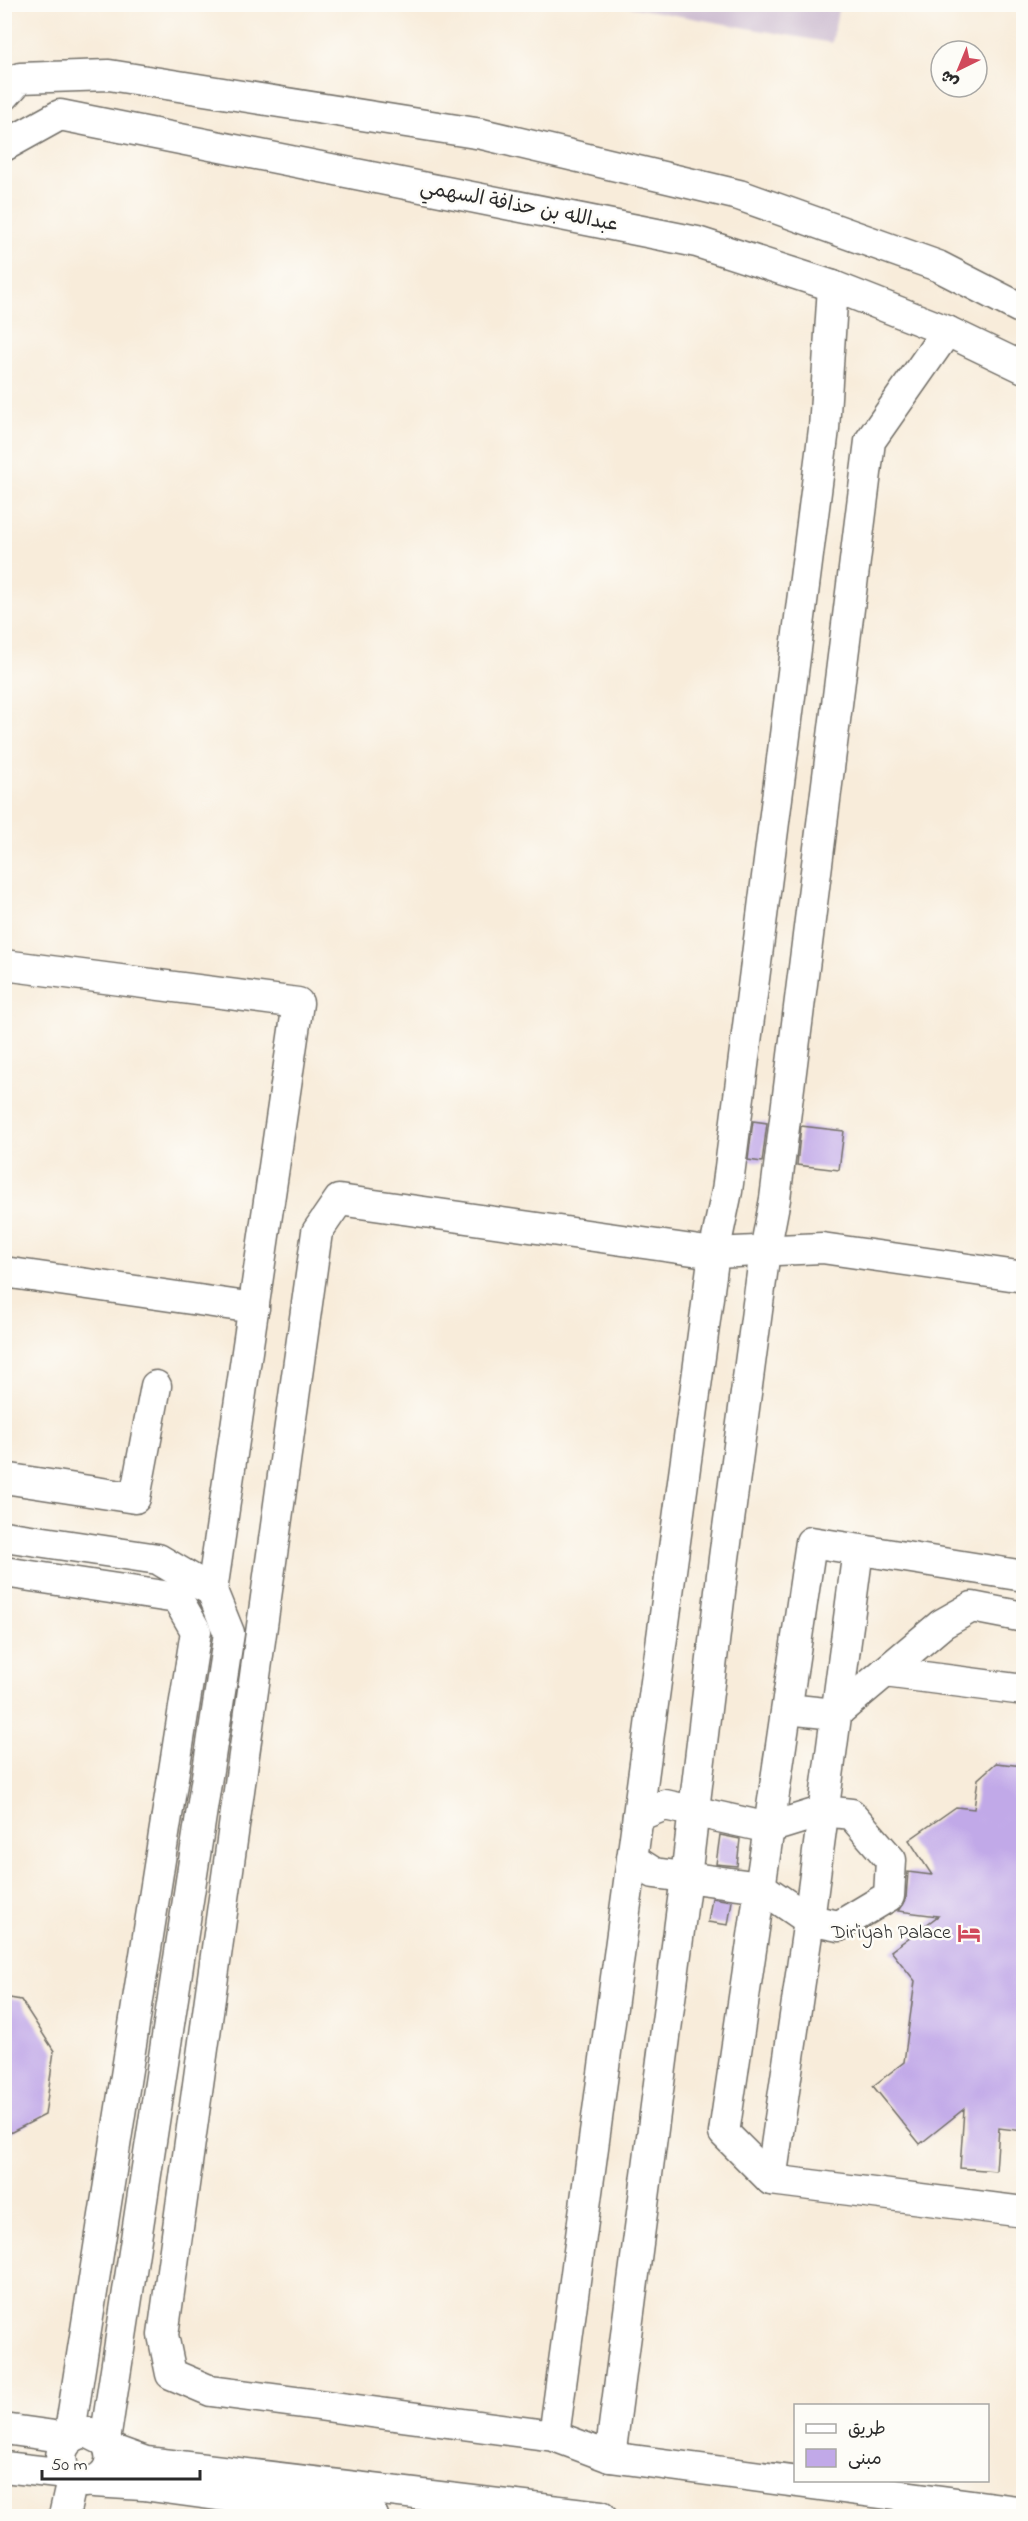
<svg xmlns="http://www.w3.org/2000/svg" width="1028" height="2521" font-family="'Indie Flower','Playpen Sans Arabic',sans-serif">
<rect width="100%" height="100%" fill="#fdfcf7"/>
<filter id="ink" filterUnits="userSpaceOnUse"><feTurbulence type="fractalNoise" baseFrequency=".0167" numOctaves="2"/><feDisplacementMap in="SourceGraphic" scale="12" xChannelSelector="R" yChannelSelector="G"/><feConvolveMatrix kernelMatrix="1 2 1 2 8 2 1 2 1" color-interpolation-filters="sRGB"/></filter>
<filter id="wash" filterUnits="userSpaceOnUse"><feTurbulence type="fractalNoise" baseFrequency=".008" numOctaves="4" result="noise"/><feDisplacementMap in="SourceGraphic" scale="24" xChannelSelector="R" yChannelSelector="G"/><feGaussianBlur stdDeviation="1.35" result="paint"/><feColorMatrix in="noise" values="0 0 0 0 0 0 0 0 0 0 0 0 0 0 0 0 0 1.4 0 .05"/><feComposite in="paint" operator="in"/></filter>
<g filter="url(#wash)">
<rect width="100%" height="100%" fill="#f8ecda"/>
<path fill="#cebed1" d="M 619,5 L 839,5 L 832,43 Z"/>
<g id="blocks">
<g fill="#c1a9e8">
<path d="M 753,1121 L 767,1123 L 762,1162 L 748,1160 Z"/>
<path d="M 801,1126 L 844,1131 L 839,1170 L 797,1165 Z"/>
<path d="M 996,1763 L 1023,1766 L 1023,2131 L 999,2128 L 996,2171 L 960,2168 L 964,2109 L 920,2144 L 873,2086 L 904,2062 L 915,1981 L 891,1951 L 938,1916 L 898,1911 L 906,1898 L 908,1872 L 932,1875 L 909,1840 L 956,1807 L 974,1809 L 978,1779 Z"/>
<path d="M 720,1835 L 740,1839 L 737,1866 L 716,1864 Z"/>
<path d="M 712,1898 L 732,1901 L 728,1925 L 708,1922 Z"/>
<path d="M 4,1997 L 21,2000 L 54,2051 L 45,2115 L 4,2136 Z"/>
</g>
</g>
</g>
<g filter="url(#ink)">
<use href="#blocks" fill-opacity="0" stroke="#736f68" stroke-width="1.5"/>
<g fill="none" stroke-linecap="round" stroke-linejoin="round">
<g stroke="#736f68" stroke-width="33">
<g id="minor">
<path d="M 4,96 L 20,78 L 109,75 L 482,134 L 739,195 L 938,266 L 1024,310"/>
<path d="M 4,146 L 60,115 L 697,242 L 833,286 L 947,331 L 1024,368"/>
<path d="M 4,965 L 298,1003 L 212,1591"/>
<path d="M 4,1272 L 254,1308"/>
<path d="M 1024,1277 L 822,1248 L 714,1253 L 339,1200 L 317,1232 L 163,2335 L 171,2374 L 211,2391 L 554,2436 L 610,2457 L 1024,2512"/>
<path d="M 4,1478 L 135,1498 L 156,1386"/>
<path d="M 4,1536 L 158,1559 L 212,1591 L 229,1633 L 105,2441 C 123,2469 91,2496 66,2474 C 55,2454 64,2436 87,2432 L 105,2441"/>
<path d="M 4,1572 L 177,1598 L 196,1631 L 69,2438 L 4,2429"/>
<path d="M 1024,1576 L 811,1542 L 724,2133 L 771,2180 L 1024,2212"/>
<path d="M 885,1672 L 1024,1690"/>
<path d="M 787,1709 L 835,1714 L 942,1624 L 972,1607 L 1024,1617"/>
<path d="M 632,1859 L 654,1873 L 761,1887 L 809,1920 L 839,1926 L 889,1896 L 891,1860 L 851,1814 L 824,1811 L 769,1828 L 665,1805 L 638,1816"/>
<path d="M 771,2180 L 809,1920 L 858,1550"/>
<path d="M 554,2436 L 714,1253 L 727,1191 L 824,429 L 833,286"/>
<path d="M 110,2449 L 146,2462 L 601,2516"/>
<path d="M 610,2457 L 686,1877 L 724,1558 L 765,1251 L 775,1199 L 870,441 L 947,331"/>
<path d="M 4,2467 L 66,2474"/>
<path d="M 94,2482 L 143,2485 L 373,2516"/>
<path d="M 64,2516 L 72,2480"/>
</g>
</g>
<use href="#minor" stroke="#fff" stroke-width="30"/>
</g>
</g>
<defs>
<g id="hotel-bare" transform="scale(1.8)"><path d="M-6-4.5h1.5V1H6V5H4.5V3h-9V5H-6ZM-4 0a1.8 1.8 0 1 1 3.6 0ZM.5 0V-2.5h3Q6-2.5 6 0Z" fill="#d1495b" stroke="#fdfcf7" stroke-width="2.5" paint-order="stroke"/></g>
</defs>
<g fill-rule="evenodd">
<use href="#hotel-bare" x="969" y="1933"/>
</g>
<g text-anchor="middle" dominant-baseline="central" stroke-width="5" stroke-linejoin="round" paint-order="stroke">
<g font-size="20" fill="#2b2b2b" stroke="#fdfcf7">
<text transform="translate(519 207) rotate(11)">عبدالله بن حذافة السهمي</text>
</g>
<g font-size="20" fill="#2b2b2b" stroke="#fdfcf7" text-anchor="end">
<text x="951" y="1933">Dir'iyah Palace</text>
</g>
</g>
<rect width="1028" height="2521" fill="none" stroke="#fdfcf7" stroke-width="24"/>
<rect x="794" y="2404" width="195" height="78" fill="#fdfcf7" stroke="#a9a8a5" stroke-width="1.5"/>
<rect x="806" y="2424" width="30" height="9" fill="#ffffff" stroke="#a9a8a5" stroke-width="1.5"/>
<text x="848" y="2434" font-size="18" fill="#2b2b2b">طريق</text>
<rect x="806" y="2449" width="30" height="18" fill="#c1a9e8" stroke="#a9a8a5" stroke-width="1.5"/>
<text x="848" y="2464" font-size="18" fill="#2b2b2b">مبنى</text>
<g transform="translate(959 69) rotate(223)"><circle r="28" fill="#fdfcf7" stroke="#a9a8a5" stroke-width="1.5"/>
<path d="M0-4.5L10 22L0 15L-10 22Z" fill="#d1495b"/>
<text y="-9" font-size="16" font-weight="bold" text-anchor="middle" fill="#2b2b2b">ش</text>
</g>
<path d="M42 2470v9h158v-9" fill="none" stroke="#2b2b2b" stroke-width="3"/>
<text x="51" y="2470" font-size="18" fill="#2b2b2b" stroke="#fdfcf7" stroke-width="4.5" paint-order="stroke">50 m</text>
</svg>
